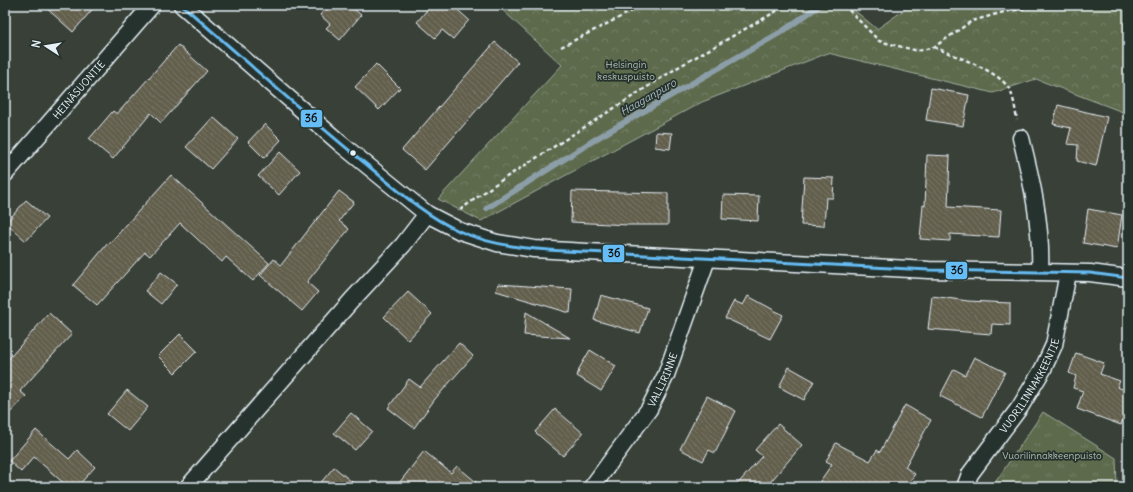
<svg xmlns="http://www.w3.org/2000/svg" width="1133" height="492" font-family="Delius,sans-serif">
<defs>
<pattern id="grass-tufts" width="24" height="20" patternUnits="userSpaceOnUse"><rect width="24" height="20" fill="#5d6a4c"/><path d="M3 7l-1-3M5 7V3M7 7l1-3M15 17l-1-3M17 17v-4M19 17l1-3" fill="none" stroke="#748067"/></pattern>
<pattern id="forest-crowns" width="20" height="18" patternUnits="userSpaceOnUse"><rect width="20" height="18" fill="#5d6a4c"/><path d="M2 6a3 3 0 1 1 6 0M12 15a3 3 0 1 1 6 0" fill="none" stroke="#748067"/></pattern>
<pattern id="building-back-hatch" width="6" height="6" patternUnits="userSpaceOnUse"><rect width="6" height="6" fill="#645e4d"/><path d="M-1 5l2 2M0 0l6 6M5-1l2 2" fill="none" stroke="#7a7667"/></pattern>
</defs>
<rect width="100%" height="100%" fill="#394037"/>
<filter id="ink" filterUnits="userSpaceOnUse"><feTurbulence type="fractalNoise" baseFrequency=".025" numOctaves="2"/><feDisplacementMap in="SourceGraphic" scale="8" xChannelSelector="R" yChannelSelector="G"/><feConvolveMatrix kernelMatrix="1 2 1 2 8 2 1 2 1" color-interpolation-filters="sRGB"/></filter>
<g filter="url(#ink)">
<path fill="url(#grass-tufts)" stroke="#a2aea2" d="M 1043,412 L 1116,458 L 1117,487 L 992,487 Z"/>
<path fill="url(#forest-crowns)" stroke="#a2aea2" d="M 497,5 L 848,5 L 877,29 L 911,5 L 1128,5 L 1128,114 L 1036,79 L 993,93 L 828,53 L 702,102 L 481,221 L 438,199 L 562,65 Z"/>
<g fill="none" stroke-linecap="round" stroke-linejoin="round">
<path stroke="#8c9ea8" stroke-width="6" d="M 487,208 L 599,137 L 783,31 L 820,5"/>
</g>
<path fill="url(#building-back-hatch)" stroke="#e8f1f8" d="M 43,5 L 96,5 L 73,32 Z
M 329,5 L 349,5 L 361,15 L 340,40 L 326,28 L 330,24 L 320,15 Z
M 431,5 L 452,5 L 469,20 L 453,39 L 442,30 L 435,38 L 417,22 Z
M 495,42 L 518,62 L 425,170 L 402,150 Z
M 178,45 L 207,71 L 161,123 L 151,113 L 113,159 L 89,139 L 113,111 L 117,114 Z
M 376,64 L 400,88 L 379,110 L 355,87 Z
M 931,88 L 969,95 L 963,126 L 926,120 Z
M 1058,105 L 1107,117 L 1096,166 L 1077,161 L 1078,145 L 1067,144 L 1071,128 L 1053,124 Z
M 213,117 L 238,139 L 211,169 L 186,147 Z
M 265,124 L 281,140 L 264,158 L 248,142 Z
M 656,132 L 672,133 L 670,149 L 655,147 Z
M 280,152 L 300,171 L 279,195 L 258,176 Z
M 927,155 L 950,156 L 948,207 L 1001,210 L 999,237 L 950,234 L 950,241 L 920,239 L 923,205 L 925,206 Z
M 171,175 L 269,263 L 253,281 L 226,257 L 222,262 L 180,223 L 150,256 L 145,252 L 97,305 L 73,285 L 108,243 L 109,244 Z
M 804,177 L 834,178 L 833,198 L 826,198 L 824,226 L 801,225 Z
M 339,191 L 354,202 L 339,221 L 349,229 L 307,282 L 318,292 L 302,311 L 260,275 L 274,259 L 281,265 Z
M 572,191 L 668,193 L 668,225 L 628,225 L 571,222 Z
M 723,195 L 759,196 L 758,221 L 722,219 Z
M 26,200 L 47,218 L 26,241 L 6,223 Z
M 1088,209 L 1122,215 L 1117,249 L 1083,243 Z
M 161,272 L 177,284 L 161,304 L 145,291 Z
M 498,284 L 572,289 L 570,313 L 496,291 Z
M 408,292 L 432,314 L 408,340 L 384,317 Z
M 601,295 L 648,308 L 640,333 L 594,320 Z
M 748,296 L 783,315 L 770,339 L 725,318 L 734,301 L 743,305 Z
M 932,296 L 968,301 L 1010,303 L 1010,325 L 992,324 L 991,334 L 928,329 Z
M 526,312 L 570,338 L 524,335 Z
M 49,313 L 72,334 L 20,391 L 26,396 L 5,418 L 5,363 Z
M 180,334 L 197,351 L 175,373 L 158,356 Z
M 459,343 L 473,356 L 435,399 L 414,428 L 388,408 L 409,379 L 420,387 Z
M 590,350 L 616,366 L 601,391 L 577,376 L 580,367 Z
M 1076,353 L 1104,363 L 1100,374 L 1120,381 L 1117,387 L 1128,391 L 1128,404 L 1121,425 L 1077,409 L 1083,391 L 1073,388 L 1076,376 L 1069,373 Z
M 974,357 L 1005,372 L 982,417 L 940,396 L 954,369 L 965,375 Z
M 789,367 L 814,381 L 804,400 L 779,387 Z
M 127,390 L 148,407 L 128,431 L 107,414 Z
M 707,396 L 736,411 L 715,453 L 709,450 L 703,461 L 680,449 Z
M 905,405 L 931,420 L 905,467 L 915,474 L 906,487 L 816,487 L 832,464 L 826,461 L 836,443 L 870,461 L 877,450 L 880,452 Z
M 555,409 L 583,433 L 563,456 L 535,432 Z
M 351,413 L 372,431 L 355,450 L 334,433 Z
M 778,424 L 802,445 L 766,487 L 735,487 L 762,456 L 755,450 Z
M 36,430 L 69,459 L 77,450 L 95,467 L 77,487 L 68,487 L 34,457 L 21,472 L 9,461 Z
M 424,451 L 451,473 L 457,466 L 482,487 L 396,487 Z
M 334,467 L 358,487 L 317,487 Z"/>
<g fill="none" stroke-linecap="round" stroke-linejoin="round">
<defs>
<g id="minor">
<path d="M 182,5 L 341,144 L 427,214 L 460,231 L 497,243 L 534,249 L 587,252 L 929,270 L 1090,273 L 1128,278"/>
<path d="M 1021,138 C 1032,181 1042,227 1040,271"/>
<path id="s1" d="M 5,174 L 152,5"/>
<path d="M 188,487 L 352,300 L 403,245 L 427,214"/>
<path id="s2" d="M 592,487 L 649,409 L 666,375 L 707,259"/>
<path id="s3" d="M 965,487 L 970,474 L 1020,407 L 1043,369 L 1054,345 L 1068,273"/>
</g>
</defs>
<use href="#minor" stroke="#e8f1f8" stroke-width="19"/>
<path stroke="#e8f1f8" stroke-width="2.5" stroke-dasharray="4 3" stroke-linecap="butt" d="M 844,5 L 879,41 L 918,51 L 934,47 L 972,21 L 1004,12 L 1043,5
M 561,47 L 644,5
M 934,47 C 954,56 995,69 1008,87 C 1014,96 1015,109 1017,120
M 460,210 L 494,185 L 680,66 L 775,12 L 783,5"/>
<use href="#minor" stroke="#26332d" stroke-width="16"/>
<defs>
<path id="bus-1" d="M 182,5 C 243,58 303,113 366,164 C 395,188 424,215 459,231 C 499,249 544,250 587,252 L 929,270 L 1090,273 L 1128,278"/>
</defs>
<use href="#bus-1" stroke="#26332d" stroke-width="6"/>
<use href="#bus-1" stroke="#66bcf4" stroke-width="3"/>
</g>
</g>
<circle fill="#e8f1f8" stroke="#26332d" stroke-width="1.5" cx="353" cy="153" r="3.5"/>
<g text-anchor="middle" stroke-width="3.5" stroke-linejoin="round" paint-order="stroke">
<g font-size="10" fill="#b0bbb3" stroke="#26332d">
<text x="626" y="68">Helsingin<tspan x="626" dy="12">keskuspuisto</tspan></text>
<text x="1052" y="459">Vuorilinnakkeenpuisto</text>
</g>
<g font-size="10" fill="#e8f1f8" stroke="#26332d">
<text dy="4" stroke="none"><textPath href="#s1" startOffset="112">HEINÄSUONTIE</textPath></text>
<text dy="4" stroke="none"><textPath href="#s2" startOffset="129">VALLIRINNE</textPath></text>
<text dy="4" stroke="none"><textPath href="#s3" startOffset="121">VUORILINNAKKEENTIE</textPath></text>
</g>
<g font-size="11" font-style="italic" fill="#abbac3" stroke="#26332d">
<text transform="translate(648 97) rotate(-30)" y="4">Haaganpuro</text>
</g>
</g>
<g stroke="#26332d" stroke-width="1.5">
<rect x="300" y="109" width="23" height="19" rx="4" fill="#66bcf4"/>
<rect x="602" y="244" width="23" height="19" rx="4" fill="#66bcf4"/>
<rect x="945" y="261" width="23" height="19" rx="4" fill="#66bcf4"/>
</g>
<g font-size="11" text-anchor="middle" font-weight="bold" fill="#111">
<text x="311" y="122">36</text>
<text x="614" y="257">36</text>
<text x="957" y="274">36</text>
</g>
<rect width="1133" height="492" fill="none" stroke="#26332d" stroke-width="20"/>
<rect x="10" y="10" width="1113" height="472" fill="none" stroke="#e8f1f8" stroke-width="1.5" filter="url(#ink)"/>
<g transform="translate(46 46) rotate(282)" stroke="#26332d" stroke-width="3" paint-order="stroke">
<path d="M0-3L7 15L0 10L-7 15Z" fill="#e8f1f8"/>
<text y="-6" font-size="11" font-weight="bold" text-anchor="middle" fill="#e8f1f8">N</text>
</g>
</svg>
